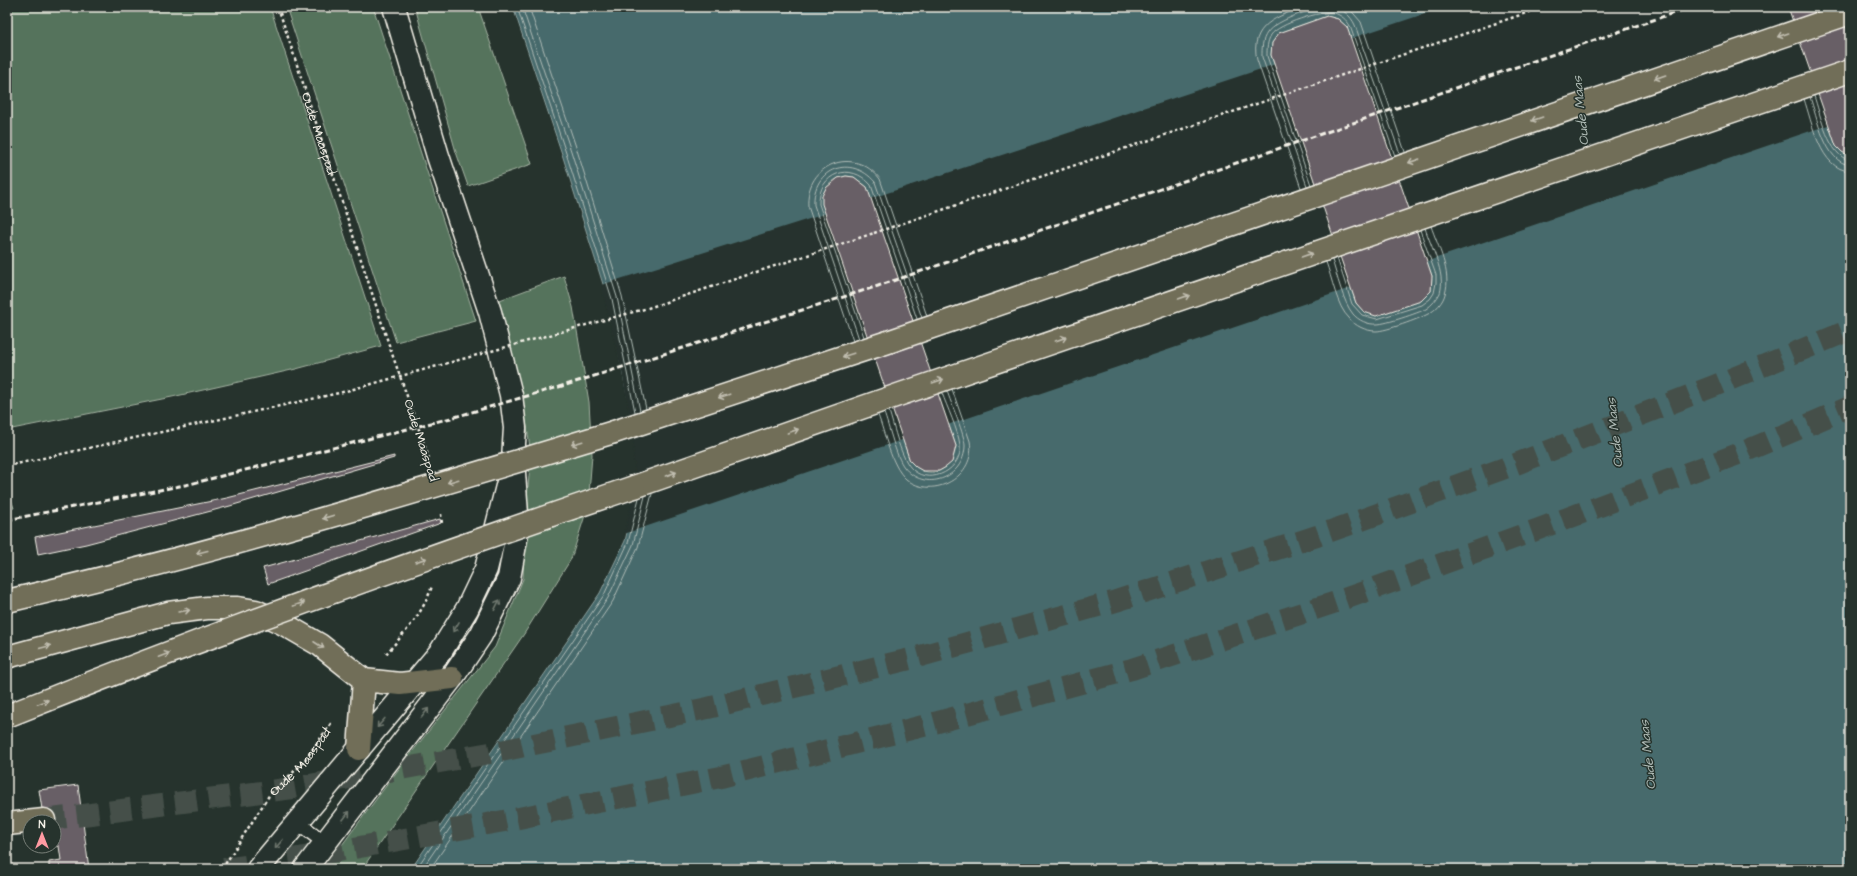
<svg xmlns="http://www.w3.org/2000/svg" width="1857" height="876" font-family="'Architects Daughter',sans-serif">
<rect width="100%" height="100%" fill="#26332d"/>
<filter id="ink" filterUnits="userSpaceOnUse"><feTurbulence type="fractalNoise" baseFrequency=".025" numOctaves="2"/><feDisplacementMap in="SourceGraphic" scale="8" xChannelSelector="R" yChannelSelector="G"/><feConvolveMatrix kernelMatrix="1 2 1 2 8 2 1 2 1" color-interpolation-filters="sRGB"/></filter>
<g filter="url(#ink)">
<path fill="#54735b" stroke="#a4b2a2" d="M 7,7 L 270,7 L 381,346 L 296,369 L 172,397 L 7,430 Z
M 286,7 L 373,7 L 476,321 L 396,342 Z
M 415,7 L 478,7 L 532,164 L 468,186 L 456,152 Z
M 564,276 L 573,307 L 589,402 L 592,455 L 588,506 L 571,559 L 524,634 L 362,869 L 324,869 L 401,766 L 495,647 L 523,579 L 525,519 L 531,454 L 526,421 L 502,338 L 489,304 Z
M 7,488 L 14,508 L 7,509 Z"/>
<path fill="#476a6c" stroke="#8ca09e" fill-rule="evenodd" d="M 513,7 L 1788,7 L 1836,146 L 1842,152 L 1850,156 L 1850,869 L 411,869 L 600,593 L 625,541 L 637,490 L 635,435 L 608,300 L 562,154 ZM 1327,16 L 1338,19 L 1347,27 L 1432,276 L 1431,291 L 1421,301 L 1376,316 L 1364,312 L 1356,303 L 1271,55 L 1272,43 L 1279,33 ZM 846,176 L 854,177 L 867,187 L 956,446 C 953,472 928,482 910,461 L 822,196 C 827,184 834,178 846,176 Z"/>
<path fill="#26332d" d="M 1445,7 L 1790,7 L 1831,124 L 1425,262 L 1349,39 Z
M 1276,64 L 1353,287 L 947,425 L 869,199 Z
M 828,213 L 905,439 L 624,534 L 635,490 L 633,435 L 622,372 L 601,285 Z"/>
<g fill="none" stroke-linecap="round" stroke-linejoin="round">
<path stroke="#afbbb6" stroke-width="1" d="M 517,7 L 566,153 L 612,299 L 635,412
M 522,7 L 571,151 L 617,297 L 640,411
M 529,7 L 577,150 L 622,296 L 646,409
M 1348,7 L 1361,22 L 1405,152
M 1814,96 C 1820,113 1829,158 1850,160
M 1810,97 C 1817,117 1825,163 1850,165
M 1804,99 C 1812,122 1820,170 1850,171
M 1311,185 L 1267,56 C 1267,49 1267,42 1271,35 C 1278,24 1322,10 1334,13 C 1341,15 1347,20 1350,26 L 1395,156
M 1307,186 L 1262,57 C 1262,48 1262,40 1267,33 C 1275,20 1319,5 1334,8 C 1343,9 1351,16 1355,25 L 1400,154
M 1301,188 L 1257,60 C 1249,25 1278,16 1304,7
M 1337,258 L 1352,304 L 1362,315 L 1377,319 L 1422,305 L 1430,299 L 1434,293 L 1436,283 L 1436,275 L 1420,230
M 1332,260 C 1337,275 1343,302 1353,314 C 1358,320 1368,325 1377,324 C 1386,324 1418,313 1426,309 C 1432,305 1437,299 1440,293 C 1446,273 1431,247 1425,228
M 1326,262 C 1332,278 1337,307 1349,318 C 1355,326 1366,331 1376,331 C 1386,331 1419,319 1428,314 C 1436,310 1443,302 1445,294 C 1452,272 1438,247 1431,226
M 864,337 L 819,204 C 818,173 851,161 871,185 L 917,319
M 859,339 L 814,205 C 812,168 851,154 875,182 L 922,318
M 853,341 L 808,206 C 805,164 854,145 880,179 L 927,316
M 889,411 C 894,426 901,460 913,470 C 931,486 963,469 960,445 C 958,430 947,407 942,393
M 884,413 C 889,426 896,457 904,467 C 924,493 964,479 965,446 C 965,436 951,403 947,391
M 878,415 C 885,433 891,466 906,479 C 933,501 977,476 970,441 L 952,389
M 416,869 L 604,595 L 628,543 L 639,498
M 422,869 L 608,598 L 633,545 L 645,496
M 430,869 L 613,601 L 638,547 L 652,494"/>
</g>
<path fill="#675f66" stroke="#f4f1e8" d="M 1788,7 L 1839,7 L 1850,39 L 1850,156 L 1842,152 L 1836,146 Z
M 1327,16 L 1338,19 L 1347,27 L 1432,276 L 1431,291 L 1421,301 L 1376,316 L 1364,312 L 1356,303 L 1271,55 L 1272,43 L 1279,33 Z
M 846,176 L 854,177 L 867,187 L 956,446 L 952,462 L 946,467 L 939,471 L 923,471 L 916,467 L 910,461 L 822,204 L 822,196 L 826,188 L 838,178 Z
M 394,456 L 394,458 L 230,506 L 86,544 L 38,554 L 35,537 L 227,498 Z
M 440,519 L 441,523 L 268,584 L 263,568 Z
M 78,785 L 89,869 L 49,869 L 49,862 L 61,860 L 59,846 L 47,848 L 47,846 L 54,846 L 54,822 L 44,822 L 39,790 Z"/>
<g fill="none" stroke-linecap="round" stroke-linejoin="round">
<path stroke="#455049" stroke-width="22" stroke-dasharray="22 11" stroke-linecap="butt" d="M 44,820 L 293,788 L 501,751 L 708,708 L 910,659 L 1116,601 L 1317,536 L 1516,464 L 1714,386 L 1850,330
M 224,869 L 299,858 L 509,820 L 721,777 L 927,725 L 1132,669 L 1336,602 L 1536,530 L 1741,453 L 1850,407"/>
<defs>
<path id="service" d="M 297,822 L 325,843"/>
<path id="minor" d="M 258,869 L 441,651 L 467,609 L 486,569 L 508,482
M 305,869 L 452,678 L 481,635 L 509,578 L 518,528 L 513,459 L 515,428 L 511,395 L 490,312 L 438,156 L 394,7"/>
<path id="motorway" d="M 614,432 L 885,343 L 1850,13
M 634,487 L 901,394 L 1850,71
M 7,657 L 168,613 L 207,608 L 238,608 L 256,611 L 282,623 L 320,645 L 364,680 L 400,684 L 452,678
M 359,749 L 364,680
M 7,824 L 44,820"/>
</defs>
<use href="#service" stroke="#f4f1e8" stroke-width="16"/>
<use href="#minor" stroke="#f4f1e8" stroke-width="25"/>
<use href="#motorway" stroke="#f4f1e8" stroke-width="25"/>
<g stroke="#f4f1e8" stroke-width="2.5" stroke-dasharray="3 3" stroke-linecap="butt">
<path id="s1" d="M 278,7 L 391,351 L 429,458"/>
<path d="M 874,233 L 1544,7"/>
<path d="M 441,514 L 442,524"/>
<path d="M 386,654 C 405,632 423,614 432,586"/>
<path id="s2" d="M 222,869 L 270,794 L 302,764 L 332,722"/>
</g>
<use href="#service" stroke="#26332d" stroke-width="13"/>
<use href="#minor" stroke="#26332d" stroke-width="22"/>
<use href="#motorway" stroke="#716e59" stroke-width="22"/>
<path stroke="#f4f1e8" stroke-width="3" stroke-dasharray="6 3" stroke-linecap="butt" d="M 7,520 L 190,484 L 451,418 L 569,384 L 878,286 L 1691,7"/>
<defs>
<path id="motorway-bridge" d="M 7,601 C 212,554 413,493 614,432
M 7,716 C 214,633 423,558 634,487"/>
</defs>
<use href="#motorway-bridge" stroke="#f4f1e8" stroke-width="25" stroke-linecap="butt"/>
<path stroke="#f4f1e8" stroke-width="2.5" stroke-dasharray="3 3" stroke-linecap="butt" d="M 7,466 L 339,393 L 648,308 L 874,233"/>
<use href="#motorway-bridge" stroke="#716e59" stroke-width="22"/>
</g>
<defs><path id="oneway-shaft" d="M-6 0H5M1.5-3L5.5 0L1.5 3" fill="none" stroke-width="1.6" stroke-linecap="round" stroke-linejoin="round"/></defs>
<g stroke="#c0bdaf">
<use href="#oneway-shaft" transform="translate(1783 35) rotate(161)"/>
<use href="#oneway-shaft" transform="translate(1660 77) rotate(161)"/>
<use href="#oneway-shaft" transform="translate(1537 119) rotate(161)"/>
<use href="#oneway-shaft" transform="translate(1414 161) rotate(161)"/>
<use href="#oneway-shaft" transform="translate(1307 255) rotate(-19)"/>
<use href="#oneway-shaft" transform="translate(1184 297) rotate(-19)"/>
<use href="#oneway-shaft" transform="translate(1061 339) rotate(-19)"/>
<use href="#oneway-shaft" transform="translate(848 355) rotate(162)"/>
<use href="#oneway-shaft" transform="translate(938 381) rotate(-19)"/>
<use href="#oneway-shaft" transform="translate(724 396) rotate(162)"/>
<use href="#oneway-shaft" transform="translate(793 431) rotate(-19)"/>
<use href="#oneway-shaft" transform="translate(577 443) rotate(163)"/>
<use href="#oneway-shaft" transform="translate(671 474) rotate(-19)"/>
<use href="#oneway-shaft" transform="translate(453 481) rotate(163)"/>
<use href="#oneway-shaft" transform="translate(328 517) rotate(164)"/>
<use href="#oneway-shaft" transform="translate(202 552) rotate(166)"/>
<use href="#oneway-shaft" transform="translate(421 560) rotate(-19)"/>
<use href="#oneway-shaft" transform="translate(299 604) rotate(-20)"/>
<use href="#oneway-shaft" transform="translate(184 611) rotate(-9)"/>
<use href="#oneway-shaft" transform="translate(319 645) rotate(33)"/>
<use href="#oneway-shaft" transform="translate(45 647) rotate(-15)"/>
<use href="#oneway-shaft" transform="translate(164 655) rotate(-21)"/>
<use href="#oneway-shaft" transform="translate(43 702) rotate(-22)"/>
</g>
<g stroke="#6e766e">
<use href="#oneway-shaft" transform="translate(497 605) rotate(-63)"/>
<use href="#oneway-shaft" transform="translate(456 627) rotate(121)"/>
<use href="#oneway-shaft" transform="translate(425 713) rotate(-53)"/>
<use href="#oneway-shaft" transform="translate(381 723) rotate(130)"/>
<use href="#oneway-shaft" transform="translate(346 816) rotate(-52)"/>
<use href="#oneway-shaft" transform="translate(279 844) rotate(130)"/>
</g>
</g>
<g text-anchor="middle" stroke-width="3" stroke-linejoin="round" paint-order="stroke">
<g font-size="13" fill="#f4f1e8" stroke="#26332d">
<text dy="5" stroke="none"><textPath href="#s1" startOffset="133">Oude Maaspad</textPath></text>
<text transform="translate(422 440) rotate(72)" y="5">Oude Maaspad</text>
<text dy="5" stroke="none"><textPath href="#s2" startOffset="133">Oude Maaspad</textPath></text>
</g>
<g font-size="14" font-style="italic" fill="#afbbb6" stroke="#26332d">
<text transform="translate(1580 111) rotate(-96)" y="5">Oude Maas</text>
<text transform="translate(1614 433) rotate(-96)" y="5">Oude Maas</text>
<text transform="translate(1647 755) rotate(-96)" y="5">Oude Maas</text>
</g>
</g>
<rect width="1857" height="876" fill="none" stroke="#26332d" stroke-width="24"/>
<rect x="12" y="12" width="1833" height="852" fill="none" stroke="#f4f1e8" stroke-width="1.5" filter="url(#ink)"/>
<g transform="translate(42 834)"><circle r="19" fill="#26332d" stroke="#787f78"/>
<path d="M0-3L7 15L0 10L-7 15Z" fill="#ff9aa2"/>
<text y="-6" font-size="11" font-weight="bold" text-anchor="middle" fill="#f4f1e8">N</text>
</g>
</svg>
